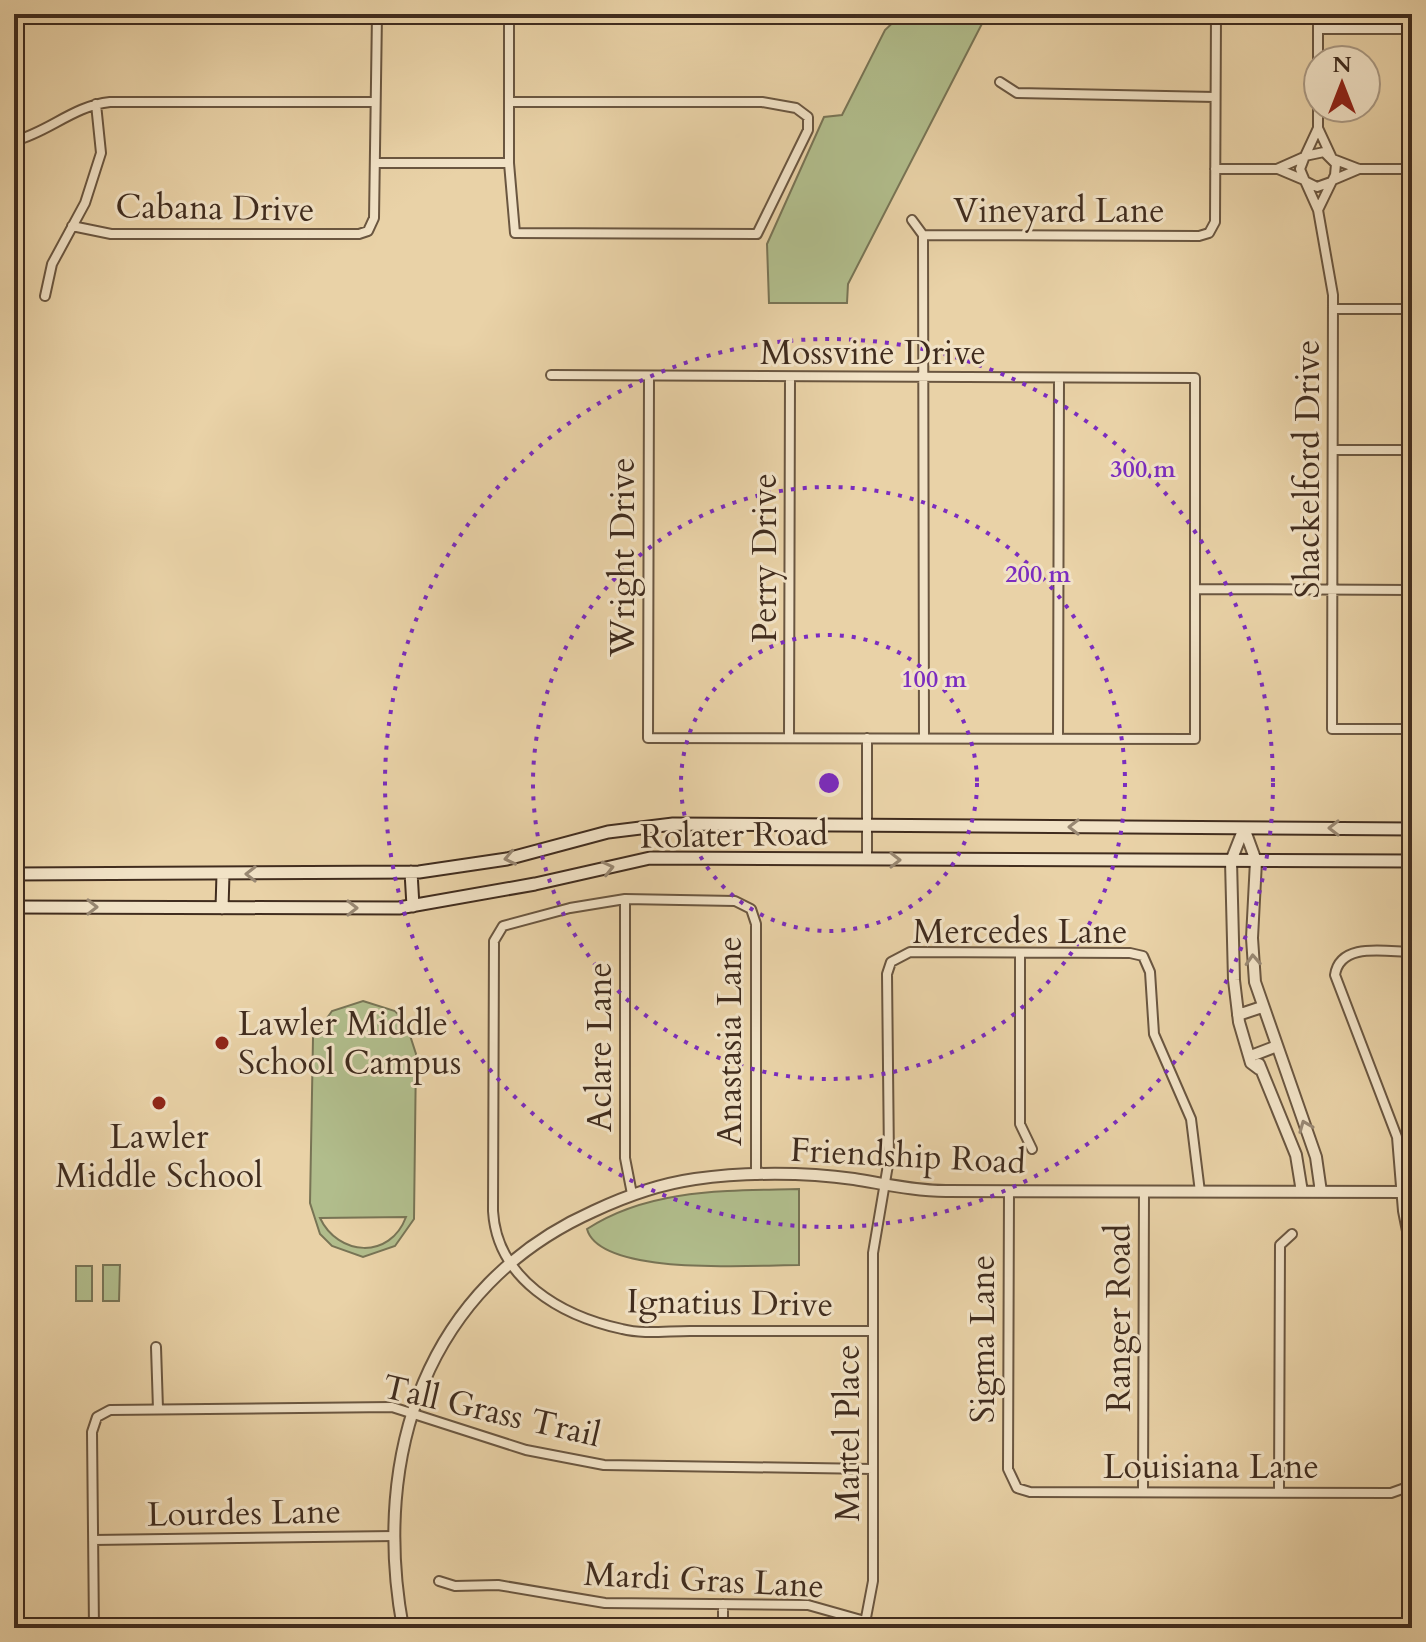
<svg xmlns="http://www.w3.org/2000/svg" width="1426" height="1642" font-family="Cardo,serif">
<rect width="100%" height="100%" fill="#e9d2a7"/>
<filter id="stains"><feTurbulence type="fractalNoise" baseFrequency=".0025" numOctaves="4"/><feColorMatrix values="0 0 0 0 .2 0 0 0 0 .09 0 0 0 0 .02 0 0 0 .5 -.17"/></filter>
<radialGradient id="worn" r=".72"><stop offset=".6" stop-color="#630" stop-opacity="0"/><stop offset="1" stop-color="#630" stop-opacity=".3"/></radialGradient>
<path fill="#b1bd8c" stroke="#787455" stroke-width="2" fill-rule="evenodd" d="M 902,14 L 987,14 L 848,284 L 847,303 L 769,303 L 767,244 L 824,117 L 842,115 L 885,30 Z
M 363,1001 L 395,1011 L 406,1023 L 416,1054 L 414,1219 L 395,1246 L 363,1257 L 332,1246 L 320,1234 L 310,1203 L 313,1038 L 332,1011 ZM 406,1217 C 390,1260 338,1256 320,1218 Z
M 799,1189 L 799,1265 C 757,1265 600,1277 587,1229 C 650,1188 727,1191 799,1189 Z
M 103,1265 L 120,1265 L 119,1301 L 103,1301 Z
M 76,1266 L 92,1266 L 92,1301 L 76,1301 Z"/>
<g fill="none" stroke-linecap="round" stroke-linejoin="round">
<defs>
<path id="minor" d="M 1318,29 L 1412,29
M 1318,60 L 1318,14
M 1000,82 L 1017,93 L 1215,97
M 509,102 L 762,102 L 796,108 L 808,117 L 808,130 L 757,234 L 515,233 L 509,163 L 509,14
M 1318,108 L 1318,128 L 1331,156
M 14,141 C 49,132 73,106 110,102 L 375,102
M 1305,156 L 1318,128
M 1333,159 L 1359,169 L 1412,169
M 375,163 L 509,163
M 1215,169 L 1277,169 L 1304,157
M 1278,169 L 1304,180
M 1333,180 L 1359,169
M 1305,181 L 1318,210 L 1333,295 L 1332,729 L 1412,729
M 1318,210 L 1335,175 L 1336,164 L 1324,152 L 1305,156 L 1300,169 L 1305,181 L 1317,187 L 1331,182
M 912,220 L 923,235
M 72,226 L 111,234 L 359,234 L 368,231 L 374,218 L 377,14
M 923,235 L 1199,236 L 1209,233 L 1215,222 L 1216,14
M 923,235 L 924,738
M 45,296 L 52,264 L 85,203 L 101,153 L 96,104
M 1333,309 L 1412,309
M 551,375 L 1195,378 L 1195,739 L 648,738 L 649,377
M 1333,450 L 1412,450
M 1195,589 L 1412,590
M 789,738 L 790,377
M 867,738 L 867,859
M 1058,738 L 1059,378
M 625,899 L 625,1158 L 632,1194
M 1412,952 C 1387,952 1340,941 1335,975 L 1397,1137 L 1403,1211 L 1412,1256
M 1020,954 L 1020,1124 L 1032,1149
M 756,1175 L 756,924 L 751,909 L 735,901 L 625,899 L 570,908 L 503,926 L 494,941 L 493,1211 C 497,1279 561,1316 622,1329 C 645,1335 672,1330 696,1331 C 755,1331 814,1331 873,1331
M 1009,1191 L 1008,1469 L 1017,1488 L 1030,1492 L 1391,1493 L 1405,1488 L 1412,1479
M 156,1347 L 158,1409
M 1143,1492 L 1144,1191
M 1279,1492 L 1280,1245 L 1292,1234
M 93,1540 L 395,1536
M 439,1581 L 455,1586 L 498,1585 L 605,1603 L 808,1605 L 886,1627 L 1109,1628
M 865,1623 L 873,1581 L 873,1253 L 889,1159 L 887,974 L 891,962 L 910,952 L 1130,953 L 1143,956 L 1150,972 L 1154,1034 L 1191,1119 L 1200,1192
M 94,1628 L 92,1432 L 97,1417 L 110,1410 L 392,1407 L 526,1450 L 604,1465 L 873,1469
M 723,1628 L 723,1604"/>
<path id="tertiary" d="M 1244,828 L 1256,861 L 1252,938 L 1255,982 L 1316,1157 L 1321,1192
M 1244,828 L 1231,861 L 1234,980 L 1239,1022 L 1251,1063 L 1259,1069
M 1238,1015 L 1262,1007
M 1251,1056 L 1277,1046
M 1259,1064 L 1296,1155 L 1302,1192
M 403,1628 C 371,1455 426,1286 594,1211 C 626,1196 660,1184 695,1179 C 746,1172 804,1172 854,1179 C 885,1184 915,1191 946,1191 C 1102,1192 1257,1192 1412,1192"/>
<path id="secondary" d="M 411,872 L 413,906
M 14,874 L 419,872 L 507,859 L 608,832 L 673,824 L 1412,829
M 14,907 L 399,908 L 535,884 L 650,858 L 1412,861
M 222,908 L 223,874"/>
</defs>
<use href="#minor" stroke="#6a5640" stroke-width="12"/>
<use href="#tertiary" stroke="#6a5640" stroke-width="14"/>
<use href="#secondary" stroke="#402c1e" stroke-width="15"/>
<use href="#minor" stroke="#f1e2c6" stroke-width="8"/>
<use href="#tertiary" stroke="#f1e2c6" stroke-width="10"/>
<use href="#secondary" stroke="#f1e2c6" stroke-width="11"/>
</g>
<defs><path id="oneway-chevron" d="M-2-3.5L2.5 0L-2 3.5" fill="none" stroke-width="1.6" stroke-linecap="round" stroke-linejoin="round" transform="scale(2)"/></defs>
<g stroke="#988772">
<use href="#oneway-chevron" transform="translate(1074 827) rotate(-180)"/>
<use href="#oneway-chevron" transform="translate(1334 828) rotate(-180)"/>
<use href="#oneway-chevron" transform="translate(510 858) rotate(168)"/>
<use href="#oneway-chevron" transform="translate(895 860)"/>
<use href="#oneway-chevron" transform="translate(608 868) rotate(-13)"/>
<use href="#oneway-chevron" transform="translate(251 874) rotate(180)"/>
<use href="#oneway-chevron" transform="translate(92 907)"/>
<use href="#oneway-chevron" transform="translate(352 908)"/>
<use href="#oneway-chevron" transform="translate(1253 960) rotate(-93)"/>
<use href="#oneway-chevron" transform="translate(1305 1126) rotate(-112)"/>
</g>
<g fill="none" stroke="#7b2cbf" stroke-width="4" stroke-dasharray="4 8">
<circle cx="829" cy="783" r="148"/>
<circle cx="829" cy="783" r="296"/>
<circle cx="829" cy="783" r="444"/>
</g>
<g fill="#8f2418" stroke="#f1e2c6" stroke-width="3">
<circle cx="222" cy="1043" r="8"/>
<circle cx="159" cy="1103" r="8"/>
</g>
<g text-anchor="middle" stroke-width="6" stroke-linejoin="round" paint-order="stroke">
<g font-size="34" fill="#402c1e" stroke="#f1e2c6">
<text transform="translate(215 207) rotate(1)" y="12">Cabana Drive</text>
<text x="1059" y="222">Vineyard Lane</text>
<text x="873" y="364">Mossvine Drive</text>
<text transform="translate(1307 469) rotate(-90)" y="12">Shackelford Drive</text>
<text transform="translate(622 557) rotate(-90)" y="12">Wright Drive</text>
<text transform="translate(764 558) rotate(-90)" y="12">Perry Drive</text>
<text transform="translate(734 834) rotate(-1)" y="12">Rolater Road</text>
<text x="1020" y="943">Mercedes Lane</text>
<text transform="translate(729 1041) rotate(-90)" y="12">Anastasia Lane</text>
<text transform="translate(599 1047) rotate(-90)" y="12">Aclare Lane</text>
<text transform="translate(908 1155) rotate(3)" y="12">Friendship Road</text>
<text transform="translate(730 1302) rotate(1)" y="12">Ignatius Drive</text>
<text transform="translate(1118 1318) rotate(-90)" y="12">Ranger Road</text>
<text transform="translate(982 1339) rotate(-90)" y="12">Sigma Lane</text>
<text transform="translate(492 1410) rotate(13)" y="12">Tall Grass Trail</text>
<text transform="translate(847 1433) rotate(-90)" y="12">Martel Place</text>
<text x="1211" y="1478">Louisiana Lane</text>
<text transform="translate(244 1512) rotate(-1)" y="12">Lourdes Lane</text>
<text transform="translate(704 1579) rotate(3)" y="12">Mardi Gras Lane</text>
</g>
<g font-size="34" fill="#402c1e" stroke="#f1e2c6" text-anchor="start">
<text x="238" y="1035">Lawler Middle<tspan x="238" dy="39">School Campus</tspan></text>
<text x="159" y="1148" text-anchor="middle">Lawler<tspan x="159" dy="39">Middle School</tspan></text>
</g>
</g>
<circle cx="829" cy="783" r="12" fill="#7b2cbf" stroke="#f1e2c6" stroke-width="4"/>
<g font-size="24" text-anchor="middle" font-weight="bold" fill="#7b2cbf" stroke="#f1e2c6" stroke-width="6" stroke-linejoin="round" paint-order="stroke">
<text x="1143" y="477">300 m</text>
<text x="1038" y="582">200 m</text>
<text x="934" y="687">100 m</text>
</g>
<rect width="1426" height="1642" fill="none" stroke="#e9d2a7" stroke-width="48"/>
<rect x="16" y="16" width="1394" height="1610" fill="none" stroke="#402c1e" stroke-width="4"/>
<rect x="24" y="24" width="1378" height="1594" fill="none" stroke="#402c1e" stroke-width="2"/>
<g transform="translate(1342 84)"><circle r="38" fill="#f1e2c6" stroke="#aa9983" stroke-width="2"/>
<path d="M0-6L14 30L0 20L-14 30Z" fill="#8f2418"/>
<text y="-12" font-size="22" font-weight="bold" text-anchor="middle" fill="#402c1e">N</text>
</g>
<rect width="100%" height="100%" filter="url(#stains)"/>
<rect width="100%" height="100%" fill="url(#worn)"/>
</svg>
